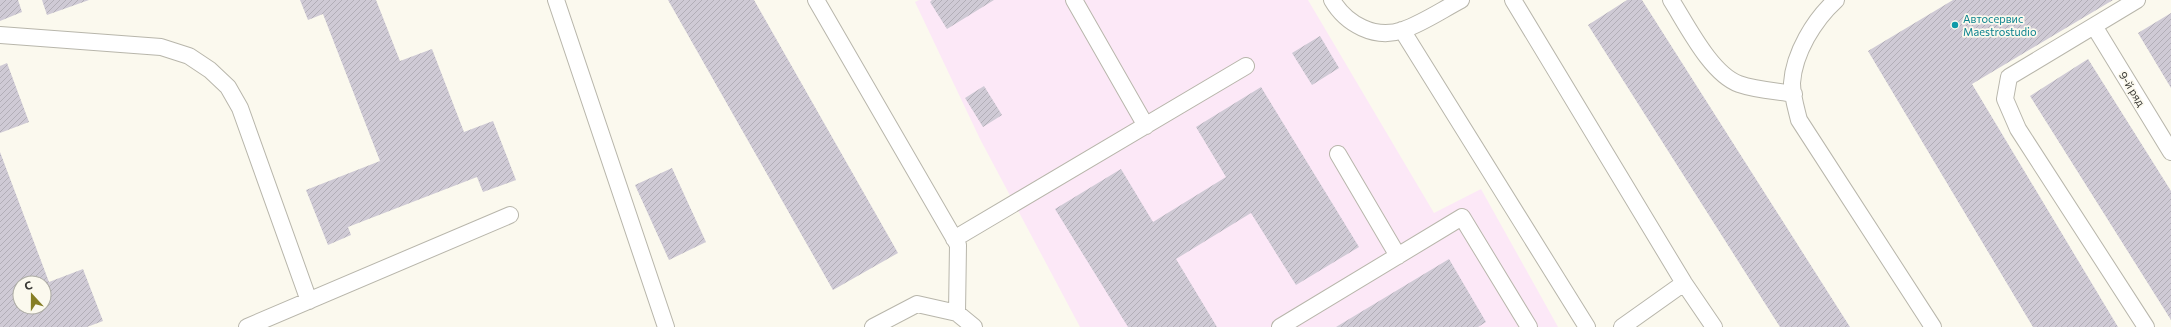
<svg xmlns="http://www.w3.org/2000/svg" width="2171" height="327" font-family="Commissioner,sans-serif">
<defs>
<pattern id="building-hatch" width="6" height="6" patternUnits="userSpaceOnUse"><rect width="6" height="6" fill="#cfcad5"/><path d="M-1 1l2-2M0 6l6-6M5 7l2-2" fill="none" stroke="#b2aeb7"/></pattern>
</defs>
<rect width="100%" height="100%" fill="#fbf9ee"/>
<path fill="#fce8f7" d="M 919,0 L 1308,0 L 1434,213 L 1481,189 L 1558,327 L 1080,327 L 980,139 L 915,2 Z"/>
<path fill="url(#building-hatch)" fill-rule="evenodd" d="M 0,0 L 18,0 L 22,12 L 0,21 Z
M 42,0 L 89,0 L 47,15 Z
M 300,0 L 376,0 L 400,61 L 432,49 L 464,132 L 493,121 L 516,180 L 483,192 L 477,177 L 348,227 L 351,235 L 328,245 L 306,190 L 380,161 L 323,14 L 308,20 Z
M 668,0 L 754,0 L 898,253 L 833,290 Z
M 932,0 L 994,0 L 947,29 L 930,2 Z
M 1627,0 L 1642,0 L 1850,327 L 1780,327 L 1588,25 Z
M 1953,0 L 2113,0 L 1972,84 L 2118,327 L 2033,327 L 1868,51 Z
M 2171,13 L 2171,88 L 2138,33 Z
M 1320,36 L 1339,68 L 1312,85 L 1292,53 Z
M 2088,59 L 2171,191 L 2171,320 L 2030,96 Z
M 7,63 L 29,122 L 0,133 L 0,66 Z
M 984,86 L 1002,115 L 983,127 L 965,98 Z
M 1261,87 L 1359,247 L 1296,285 L 1251,213 L 1176,259 L 1217,327 L 1128,327 L 1055,209 L 1121,169 L 1153,222 L 1226,177 L 1196,127 Z
M 0,152 L 49,282 L 83,269 L 103,321 L 87,327 L 0,327 ZM 20,283 L 44,283 L 44,307 L 20,307 Z
M 672,168 L 706,242 L 669,260 L 635,185 Z
M 1449,259 L 1486,322 L 1478,327 L 1336,327 Z"/>
<g fill="none" stroke-linecap="round" stroke-linejoin="round">
<defs>
<path id="service" d="M 556,0 L 666,327
M 816,0 L 958,245 L 957,313
M 1074,0 L 1146,126
M 1332,0 C 1346,24 1375,40 1403,30 C 1423,23 1442,10 1461,0
M 1513,0 L 1684,283 L 1714,327
M 1671,0 C 1687,25 1711,74 1739,84 C 1756,90 1776,91 1794,94
M 1836,0 C 1814,20 1794,53 1792,83 C 1792,95 1796,108 1799,120 L 1933,327
M 2137,0 L 2009,77 L 2005,99 L 2018,129 L 2146,327
M 2094,26 L 2171,152
M 1402,30 L 1587,327
M 0,35 L 161,47 L 189,56 L 210,70 L 228,87 L 240,108 L 309,301
M 1338,154 L 1398,256
M 954,239 L 1246,66
M 247,327 L 510,215
M 873,327 L 917,304 L 957,313 L 974,327
M 1280,327 L 1462,217 L 1529,327
M 1622,327 L 1684,283"/>
</defs>
<use href="#service" stroke="#b8b6ab" stroke-width="18"/>
<use href="#service" stroke="#fff" stroke-width="16"/>
</g>
<circle fill="#0f9aa8" stroke="#fbf9ee" stroke-width="1.5" cx="1955" cy="25" r="4"/>
<g text-anchor="middle" stroke-width="3.5" stroke-linejoin="round" paint-order="stroke">
<g font-size="11" fill="#0d838f" stroke="#fbf9ee" text-anchor="start">
<text x="1963" y="23">Автосервис<tspan x="1963" dy="13">Maestrostudio</tspan></text>
</g>
<g font-size="11" fill="#393834" stroke="#fbf9ee">
<text transform="translate(2132 89) rotate(58)" y="4">9-й ряд</text>
</g>
</g>
<g transform="translate(32 295) rotate(339)"><circle r="19" fill="#fbf9ee" stroke="#adaca4"/>
<path d="M0-3L7 15L0 10L-7 15Z" fill="#867e24"/>
<text y="-6" font-size="11" font-weight="bold" text-anchor="middle" fill="#393834">С</text>
</g>
</svg>
